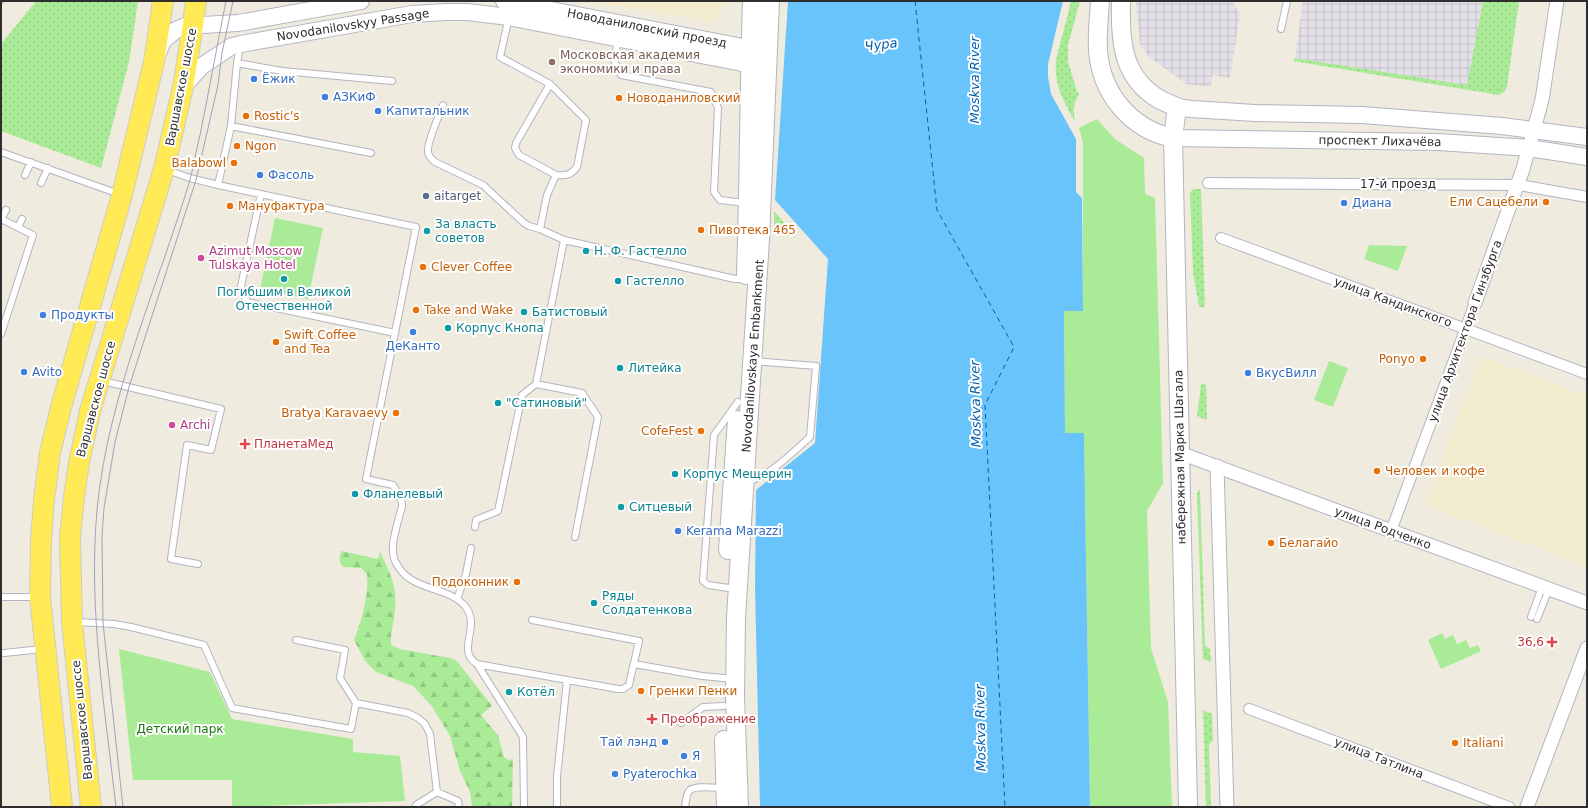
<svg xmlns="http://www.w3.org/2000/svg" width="1588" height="808" font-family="'DejaVu Sans',sans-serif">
<defs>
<pattern id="industrial-grid" width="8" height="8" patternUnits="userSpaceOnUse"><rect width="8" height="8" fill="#e3e0e8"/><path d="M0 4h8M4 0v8" fill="none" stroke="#c3c0c7"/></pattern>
<pattern id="grass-dots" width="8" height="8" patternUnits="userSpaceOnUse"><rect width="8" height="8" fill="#aaeb97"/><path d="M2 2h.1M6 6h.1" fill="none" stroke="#93ca82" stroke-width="1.8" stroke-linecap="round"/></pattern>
<pattern id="forest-firs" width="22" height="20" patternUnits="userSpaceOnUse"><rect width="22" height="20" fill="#aaeb97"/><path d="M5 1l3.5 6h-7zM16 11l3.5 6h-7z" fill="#93ca82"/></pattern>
</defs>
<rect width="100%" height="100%" fill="#f0ebdf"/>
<path fill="url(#industrial-grid)" d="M 1136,1 L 1232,1 L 1240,15 L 1230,78 L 1212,75 L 1211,87 L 1186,84 L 1149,57 L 1140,44 Z
M 1303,1 L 1483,1 L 1467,85 L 1295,58 Z"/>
<path fill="#f3ebce" d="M 586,1 L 727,1 L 720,15 L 711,22 Z
M 1481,356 L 1587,396 L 1586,566 L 1425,505 Z"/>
<path fill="url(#grass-dots)" d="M 36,1 L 138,1 L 129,62 L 101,168 L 1,131 L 1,44 Z
M 1071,1 L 1080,1 L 1068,45 L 1068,62 L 1077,91 L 1079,94 C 1073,104 1073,111 1075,122 C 1063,100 1054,86 1056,60 Z
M 1483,1 L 1519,1 L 1507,87 L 1504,92 L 1499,95 L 1293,61 L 1295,58 L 1467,85 Z
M 1193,189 L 1201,189 L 1205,307 L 1199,307 L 1193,272 L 1190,193 Z
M 774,211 L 793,233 L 791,236 L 774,234 Z
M 1206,383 L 1207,420 L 1197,416 L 1201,385 Z
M 1200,489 L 1205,646 L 1210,649 L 1211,662 L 1203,659 L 1197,493 Z
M 1203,710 L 1212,714 L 1213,740 L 1209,745 L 1211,807 L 1206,807 Z"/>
<path fill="url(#forest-firs)" d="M 341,551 L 378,559 L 380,552 C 390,573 398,587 395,611 C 394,623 390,633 391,645 L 400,649 L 450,658 L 457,661 L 492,706 L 481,715 L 496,733 L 498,735 L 504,757 L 508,760 L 513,759 L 512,807 L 472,807 L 470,792 L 460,771 L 450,736 L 431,705 L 413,686 L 376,672 L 365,661 L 354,640 C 362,620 369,595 367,574 L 361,568 L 343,567 C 338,562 340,557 341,551 Z"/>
<path fill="#aaeb97" d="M 1097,119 L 1115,139 L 1144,158 L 1145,194 L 1155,198 L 1163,483 L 1147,511 L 1149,583 L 1151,648 L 1168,702 L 1172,807 L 1090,807 L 1084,433 L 1065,433 L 1064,311 L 1083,311 L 1083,143 L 1079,128 Z
M 275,218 L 323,228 L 308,299 L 260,289 Z
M 1369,245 L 1407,246 L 1398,271 L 1364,259 Z
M 1329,361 L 1348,368 L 1333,407 L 1314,400 Z
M 1442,633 L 1445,639 L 1453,635 L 1457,644 L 1466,640 L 1470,648 L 1478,645 L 1481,651 L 1441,669 L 1428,640 Z
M 119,649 L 210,672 L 232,719 L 353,739 L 353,752 L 400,756 L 405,801 L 232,807 L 232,780 L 133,780 Z"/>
<path fill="#69c4fb" d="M 788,1 L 1063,1 L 1048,64 L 1048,77 L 1051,94 L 1076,139 L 1076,192 L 1082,198 L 1083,311 L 1064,311 L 1065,433 L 1084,433 L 1090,807 L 760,807 L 755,586 L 756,490 L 815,443 L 828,259 L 775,200 Z"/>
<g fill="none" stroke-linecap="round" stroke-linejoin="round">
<path stroke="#005faf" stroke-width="1" stroke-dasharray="5 4" stroke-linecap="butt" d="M 915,1 L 937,210 L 1014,347 L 985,405 L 1005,807"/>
<defs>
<path id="service" d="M 509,17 L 500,57 L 550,84 L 586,120 L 577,167 C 571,175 566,176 556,175 L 547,195 L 540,229
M 1281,29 L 1287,1
M 618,40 L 614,60 L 621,75 L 711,92 L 718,108 L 714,192 L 720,200 L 745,203
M 237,63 L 282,71 L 392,81
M 550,84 L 516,143 L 515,148 L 519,155 L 556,175
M 443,105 C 439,116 427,142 428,151 C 428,156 431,159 435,162 L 483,185 L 524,223 L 529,226 L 540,229 L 564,240 L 735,279 L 745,279
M 231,126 L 371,153
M 1,152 L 119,194
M 167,170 L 190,178 L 218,185 L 416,227 L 366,479 L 393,485 C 396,490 402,498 402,504 C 403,506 401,510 400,513 C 397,527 389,547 395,561 C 410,593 445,584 465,606 C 482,627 455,650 477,664 L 618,689 L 623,689 L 629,685 L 639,641 L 532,620
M 25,175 L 31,162
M 41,183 L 48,168
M 218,185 L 231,126 L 237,63 L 240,45
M 261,194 L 241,286 L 247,302 L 395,333
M 1,219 L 33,235 L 1,334
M 1,219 L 6,210
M 18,227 L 22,219
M 103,381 L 221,409 L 211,450 L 187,445 L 171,559 L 198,564
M 536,384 L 582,393 L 598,417 L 575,537
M 747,481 C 766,480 795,450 810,437 L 816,366 L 753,361
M 475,527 L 476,520 L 498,511 L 522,395 L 536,384 L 564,240
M 736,589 L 708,585 L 703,581 L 714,435 L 738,402
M 1,597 L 37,597
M 457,599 L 466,574 L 471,548
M 1531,617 L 1542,587
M 1537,619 L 1549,589
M 76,622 L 114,624 L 131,627 L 204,645 L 232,708 L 351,729 L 356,703 L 340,678 L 345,650 L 296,640
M 4,653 L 42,649
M 477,664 L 523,737 L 524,807
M 634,664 L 702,676 L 734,679
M 356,703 L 408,713 L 418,718 L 425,724 L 430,734 L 437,792 L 416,805 L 416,807
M 681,723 L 703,707 L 724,706
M 437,792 L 458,801 L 459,807
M 557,807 L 557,777 L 567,680
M 685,807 C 686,802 686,795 689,791 C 694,785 716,788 724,788"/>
<path id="pedestrian" d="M 1208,183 L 1519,185 L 1587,197
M 1221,238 L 1587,374
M 1391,531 L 1475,303
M 1249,709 L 1509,807"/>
<path id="minor" d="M 1475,303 L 1523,169 L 1542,100 L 1557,1
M 1180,453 L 1587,603
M 1217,466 L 1227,807
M 1527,807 L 1587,648"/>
<path id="tertiary" d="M 504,1 L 763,51
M 157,55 L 163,41 L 176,30 L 185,26 L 238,23 L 361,1
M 183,87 L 202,66 L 232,46 L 241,44 L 412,14 L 446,12 L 467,12 L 509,17 L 762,67
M 1177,107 L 1191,109 L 1255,113 L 1362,115 L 1502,126 L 1587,137
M 1173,138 L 1438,142 L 1529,148 L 1587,157"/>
<path id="secondary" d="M 1100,1 C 1099,17 1097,34 1098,50 C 1101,93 1130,129 1173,138
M 1121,1 C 1120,37 1121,73 1154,96 C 1161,101 1169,104 1177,107 L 1173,138 L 1188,807
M 746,275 C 749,184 749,92 752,1
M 728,550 L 737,420
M 724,740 L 726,807
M 739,807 L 735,696 L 736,617 L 760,239 L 770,1"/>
<path id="primary" d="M 62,807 L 40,597 L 41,541 L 44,500 L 50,453 L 61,407 L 122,195 L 154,62 L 163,1
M 91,807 L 72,622 L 70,537 L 74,497 L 79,463 L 90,411 L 164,169 L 183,87 L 193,25 L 196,1"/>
</defs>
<use href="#service" stroke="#b3b4c2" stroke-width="8"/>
<use href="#pedestrian" stroke="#b3b4c2" stroke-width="12"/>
<use href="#minor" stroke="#b3b4c2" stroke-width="15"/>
<use href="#tertiary" stroke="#b3b4c2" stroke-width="18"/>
<use href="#secondary" stroke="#b3b4c2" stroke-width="20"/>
<use href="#primary" stroke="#cdcdcd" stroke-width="22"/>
<use href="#service" stroke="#fff" stroke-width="6"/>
<use href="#pedestrian" stroke="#fff" stroke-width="10"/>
<use href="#minor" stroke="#fff" stroke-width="13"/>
<use href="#tertiary" stroke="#fff" stroke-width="16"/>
<use href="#secondary" stroke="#fff" stroke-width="18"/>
<use href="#primary" stroke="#ffea55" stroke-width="20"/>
<path stroke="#a1a2ba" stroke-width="1" d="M 116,807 C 105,709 88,609 97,510 C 108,395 157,289 190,180 C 194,165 196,150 200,135 C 209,91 217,46 226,1
M 123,807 L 103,623 L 102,536 L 104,508 L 115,442 L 129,387 L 196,180 L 218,85 L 222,53 L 233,1"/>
<path stroke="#a1a2ba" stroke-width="3" d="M 1,3 L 3,1"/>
</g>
<circle fill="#8d6e63" stroke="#fff" stroke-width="1.5" cx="552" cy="62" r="4"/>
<g fill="#3f7fe0" stroke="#fff" stroke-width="1.5">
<circle cx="254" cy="79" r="4"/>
<circle cx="325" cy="97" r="4"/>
<circle cx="378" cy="111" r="4"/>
<circle cx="260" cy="175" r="4"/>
<circle cx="1344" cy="203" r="4"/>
<circle cx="43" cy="315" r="4"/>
<circle cx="413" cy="332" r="4"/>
<circle cx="24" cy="372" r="4"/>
<circle cx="1248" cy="373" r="4"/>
<circle cx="678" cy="531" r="4"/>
<circle cx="665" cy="742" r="4"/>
<circle cx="684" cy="756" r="4"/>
<circle cx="615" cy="774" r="4"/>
</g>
<g fill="#e8710a" stroke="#fff" stroke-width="1.5">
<circle cx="619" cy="98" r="4"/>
<circle cx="246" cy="116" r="4"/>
<circle cx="237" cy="146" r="4"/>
<circle cx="234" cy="163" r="4"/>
<circle cx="1546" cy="202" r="4"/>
<circle cx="230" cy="206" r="4"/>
<circle cx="701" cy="230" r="4"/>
<circle cx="423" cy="267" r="4"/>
<circle cx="416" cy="310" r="4"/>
<circle cx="276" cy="342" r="4"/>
<circle cx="1423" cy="359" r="4"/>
<circle cx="396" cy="413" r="4"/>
<circle cx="701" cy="431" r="4"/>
<circle cx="1377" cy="471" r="4"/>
<circle cx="1271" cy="543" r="4"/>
<circle cx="517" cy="582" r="4"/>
<circle cx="641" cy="691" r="4"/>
<circle cx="1455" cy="743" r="4"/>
</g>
<circle fill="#5c6f8a" stroke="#fff" stroke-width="1.5" cx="426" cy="196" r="4"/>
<g fill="#0f9aa8" stroke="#fff" stroke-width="1.5">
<circle cx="427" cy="231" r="4"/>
<circle cx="586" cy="251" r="4"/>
<circle cx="284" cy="279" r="4"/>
<circle cx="618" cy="281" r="4"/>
<circle cx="524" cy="312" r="4"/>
<circle cx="448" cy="328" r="4"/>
<circle cx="620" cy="368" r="4"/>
<circle cx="498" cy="403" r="4"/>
<circle cx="675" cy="474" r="4"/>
<circle cx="355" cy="494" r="4"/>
<circle cx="621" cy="507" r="4"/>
<circle cx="594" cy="603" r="4"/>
<circle cx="509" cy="692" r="4"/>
</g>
<g fill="#d1479c" stroke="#fff" stroke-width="1.5">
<circle cx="201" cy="258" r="4"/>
<circle cx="172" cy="425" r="4"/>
</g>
<g fill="#e0444e" stroke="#fff" stroke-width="1.5">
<path d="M243 438h4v4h4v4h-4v4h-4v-4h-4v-4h4z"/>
<path d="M1550 636h4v4h4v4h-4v4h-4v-4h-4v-4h4z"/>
<path d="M650 713h4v4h4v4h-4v4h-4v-4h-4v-4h4z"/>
</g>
<g text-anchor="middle" stroke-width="4" stroke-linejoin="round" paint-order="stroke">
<g font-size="12" fill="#2e2e2e" stroke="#fff">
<text transform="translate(353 25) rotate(-9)" y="4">Novodanilovskyy Passage</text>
<text transform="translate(647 28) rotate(11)" y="4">Новоданиловский проезд</text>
<text transform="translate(181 87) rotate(-79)" y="4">Варшавское шоссе</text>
<text transform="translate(1380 141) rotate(1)" y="4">проспект Лихачёва</text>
<text x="1398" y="188">17-й проезд</text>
<text transform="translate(1393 302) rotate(20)" y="4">улица Кандинского</text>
<text transform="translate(1465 331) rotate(-70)" y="4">улица Архитектора Гинзбурга</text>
<text transform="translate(753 356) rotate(-86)" y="4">Novodanilovskaya Embankment</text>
<text transform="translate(96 399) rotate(-75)" y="4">Варшавское шоссе</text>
<text transform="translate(1180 457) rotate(-91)" y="4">набережная Марка Шагала</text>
<text transform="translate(1383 528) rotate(20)" y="4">улица Родченко</text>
<text transform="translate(82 720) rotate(-96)" y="4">Варшавское шоссе</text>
<text transform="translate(1379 758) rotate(21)" y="4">улица Татлина</text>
</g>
<g font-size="12" fill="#785e54" stroke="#fff" text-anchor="start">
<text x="560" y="59">Московская академия<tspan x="560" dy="14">экономики и права</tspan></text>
</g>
<g font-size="12" fill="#366cbe" stroke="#fff" text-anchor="start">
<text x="262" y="83">Ёжик</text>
<text x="333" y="101">АЗКиФ</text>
<text x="386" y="115">Капитальник</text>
<text x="268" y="179">Фасоль</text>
<text x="1352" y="207">Диана</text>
<text x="51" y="319">Продукты</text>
<text x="413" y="350" text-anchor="middle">ДеКанто</text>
<text x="32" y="376">Avito</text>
<text x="1256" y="377">ВкусВилл</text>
<text x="686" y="535">Kerama Marazzi</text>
<text x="657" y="746" text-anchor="end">Тай лэнд</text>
<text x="692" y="760">Я</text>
<text x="623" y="778">Pyaterochka</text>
</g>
<g font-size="12" fill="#c56008" stroke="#fff" text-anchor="start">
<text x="627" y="102">Новоданиловский</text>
<text x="254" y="120">Rostic's</text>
<text x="245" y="150">Ngon</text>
<text x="226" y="167" text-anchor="end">Balabowl</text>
<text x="1538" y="206" text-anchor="end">Ели Сацебели</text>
<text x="238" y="210">Мануфактура</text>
<text x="709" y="234">Пивотека 465</text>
<text x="431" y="271">Clever Coffee</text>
<text x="424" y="314">Take and Wake</text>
<text x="284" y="339">Swift Coffee<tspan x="284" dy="14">and Tea</tspan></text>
<text x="1415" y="363" text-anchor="end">Ponyo</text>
<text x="388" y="417" text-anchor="end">Bratya Karavaevy</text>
<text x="693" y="435" text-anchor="end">CofeFest</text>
<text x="1385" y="475">Человек и кофе</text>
<text x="1279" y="547">Белагайо</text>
<text x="509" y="586" text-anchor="end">Подоконник</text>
<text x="649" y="695">Гренки Пенки</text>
<text x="1463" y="747">Italiani</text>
</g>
<g font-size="12" fill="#4e5e75" stroke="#fff" text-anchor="start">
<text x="434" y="200">aitarget</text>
</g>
<g font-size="12" fill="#0d838f" stroke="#fff" text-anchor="start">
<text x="435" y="228">За власть<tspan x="435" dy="14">советов</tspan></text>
<text x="594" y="255">Н. Ф. Гастелло</text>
<text x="626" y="285">Гастелло</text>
<text x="284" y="296" text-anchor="middle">Погибшим в Великой<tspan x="284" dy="14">Отечественной</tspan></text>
<text x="532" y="316">Батистовый</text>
<text x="456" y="332">Корпус Кнопа</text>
<text x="628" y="372">Литейка</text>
<text x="506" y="407">"Сатиновый"</text>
<text x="683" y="478">Корпус Мещерин</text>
<text x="363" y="498">Фланелевый</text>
<text x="629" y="511">Ситцевый</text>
<text x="602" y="600">Ряды<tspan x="602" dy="14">Солдатенкова</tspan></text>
<text x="517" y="696">Котёл</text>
</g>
<g font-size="12" fill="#b23c85" stroke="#fff" text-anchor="start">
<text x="209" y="255">Azimut Moscow<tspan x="209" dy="14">Tulskaya Hotel</tspan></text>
<text x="180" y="429">Archi</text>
</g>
<g font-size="12" fill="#be3a42" stroke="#fff" text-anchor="start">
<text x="254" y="448">ПланетаМед</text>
<text x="1544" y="646" text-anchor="end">36,6</text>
<text x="661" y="723">Преображение</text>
</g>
<g font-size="12" fill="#1d7513" stroke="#fff">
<text x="180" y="733">Детский парк</text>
</g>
<g font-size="13" font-style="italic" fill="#005faf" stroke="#fff">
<text transform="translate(881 44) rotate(-7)" y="5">Чура</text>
<text transform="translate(974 80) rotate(-90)" y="5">Moskva River</text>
<text transform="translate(975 404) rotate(-91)" y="5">Moskva River</text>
<text transform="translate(980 728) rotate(-91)" y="5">Moskva River</text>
</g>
</g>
<rect width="1588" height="808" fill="none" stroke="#2e2e2e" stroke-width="4"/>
</svg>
